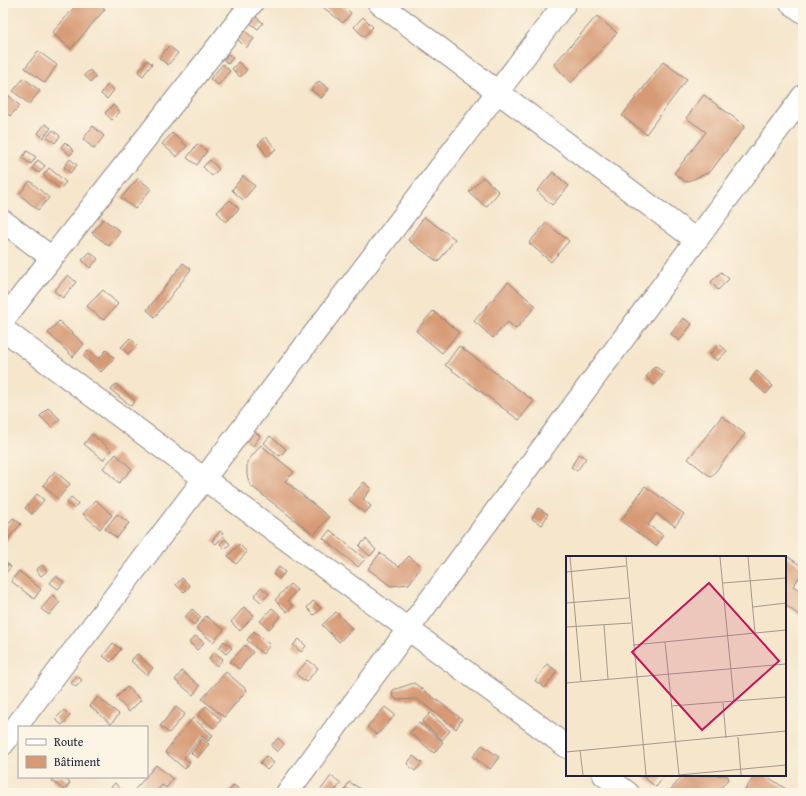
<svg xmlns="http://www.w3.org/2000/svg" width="806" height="796" font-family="'Gentium Book Plus',serif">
<rect width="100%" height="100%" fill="#fcf5e5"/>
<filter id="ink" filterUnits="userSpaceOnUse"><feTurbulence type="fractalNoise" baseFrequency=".025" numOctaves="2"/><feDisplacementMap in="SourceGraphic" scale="8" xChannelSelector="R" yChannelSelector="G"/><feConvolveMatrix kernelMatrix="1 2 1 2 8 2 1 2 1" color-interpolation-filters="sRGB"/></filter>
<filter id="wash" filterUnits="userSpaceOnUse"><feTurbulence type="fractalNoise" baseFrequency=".012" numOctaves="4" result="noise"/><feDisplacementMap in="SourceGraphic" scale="16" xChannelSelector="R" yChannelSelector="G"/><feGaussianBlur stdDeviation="0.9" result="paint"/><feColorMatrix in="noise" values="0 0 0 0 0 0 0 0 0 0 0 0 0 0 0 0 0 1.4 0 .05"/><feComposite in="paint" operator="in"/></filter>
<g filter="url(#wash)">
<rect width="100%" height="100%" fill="#f5e6cc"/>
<g id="blocks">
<path fill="#d79a75" d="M 78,3 L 99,3 L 105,9 L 71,49 L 52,33 Z
M 318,3 L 338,3 L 351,13 L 343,23 Z
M 255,16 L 263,23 L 258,29 L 250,23 Z
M 597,16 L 617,33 L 571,83 L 554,64 Z
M 363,17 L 373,27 L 364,37 L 354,27 Z
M 245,31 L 254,39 L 246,48 L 237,39 Z
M 169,46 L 178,53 L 168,65 L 159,58 Z
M 38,51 L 57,65 L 45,83 L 25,68 Z
M 228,54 L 233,58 L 228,64 L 224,60 Z
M 147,60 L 152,64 L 143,76 L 138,72 Z
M 238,62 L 247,70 L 240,77 L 232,69 Z
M 663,62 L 687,79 L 646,134 L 622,116 Z
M 223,64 L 230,71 L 218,85 L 210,79 Z
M 90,70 L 96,77 L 91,82 L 84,75 Z
M 24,78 L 40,91 L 29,104 L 13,91 Z
M 319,81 L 329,89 L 321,98 L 311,90 Z
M 107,85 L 114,90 L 107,99 L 101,94 Z
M 7,94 L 20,106 L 10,116 L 3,109 L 3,99 Z
M 704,95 L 745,126 L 710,172 L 686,182 L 674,173 L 706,132 L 686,118 Z
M 113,105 L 120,112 L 112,120 L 105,113 Z
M 45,124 L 51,128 L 43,138 L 38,133 Z
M 93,126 L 104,136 L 94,149 L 83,139 Z
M 53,130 L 60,136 L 55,143 L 47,137 Z
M 172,133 L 187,146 L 177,157 L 162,144 Z
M 266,137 L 276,149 L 267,156 L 258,144 Z
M 65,142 L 74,151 L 70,155 L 61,147 Z
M 197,144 L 207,151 L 197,165 L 187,158 Z
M 27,151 L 36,157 L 31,164 L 22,158 Z
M 70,159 L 77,165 L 70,173 L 64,167 Z
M 38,160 L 45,166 L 39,173 L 32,168 Z
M 210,160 L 219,169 L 212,176 L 203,167 Z
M 49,168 L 66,182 L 60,189 L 43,175 Z
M 553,172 L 569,186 L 552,205 L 537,191 Z
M 243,176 L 255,186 L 243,200 L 232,190 Z
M 483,177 L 499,192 L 486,207 L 469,192 Z
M 138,178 L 151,189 L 135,209 L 121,198 Z
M 30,181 L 49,198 L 38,210 L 19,194 Z
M 230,200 L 239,209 L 226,222 L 217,212 Z
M 424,217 L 455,239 L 438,262 L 408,240 Z
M 103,219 L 120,231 L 109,246 L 92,233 Z
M 546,223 L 569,241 L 551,262 L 529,243 Z
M 90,252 L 98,259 L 90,268 L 82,260 Z
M 183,263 L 191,269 L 155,317 L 147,310 Z
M 721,272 L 729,279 L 718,290 L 711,282 Z
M 68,275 L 76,282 L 63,298 L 54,291 Z
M 508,282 L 536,306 L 516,329 L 508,322 L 493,338 L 474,321 Z
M 103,290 L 118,304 L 103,320 L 87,306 Z
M 433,311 L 459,332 L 442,353 L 416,331 Z
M 683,318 L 692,324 L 679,341 L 671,334 Z
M 59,321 L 84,344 L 73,357 L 48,333 Z
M 130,338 L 137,345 L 128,354 L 121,347 Z
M 719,344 L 727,351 L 717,361 L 710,354 Z
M 459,346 L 534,401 L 519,420 L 445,365 Z
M 89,350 L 99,359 L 106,350 L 114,358 L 101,372 L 83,356 Z
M 655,366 L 664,373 L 655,385 L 646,377 Z
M 757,371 L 773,386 L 766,394 L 750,380 Z
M 116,384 L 135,401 L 131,406 L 111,390 Z
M 48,408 L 60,419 L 51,427 L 40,416 Z
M 722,416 L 745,434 L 711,477 L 688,459 Z
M 251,429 L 260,436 L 253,446 L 243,438 Z
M 92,434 L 111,450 L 103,460 L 84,444 Z
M 270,436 L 286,449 L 280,456 L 264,443 Z
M 261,445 L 294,472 L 285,481 L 329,517 L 314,535 L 250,485 L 247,475 L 247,462 Z
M 116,454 L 132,469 L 119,483 L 103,468 Z
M 579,454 L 586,458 L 577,471 L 571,467 Z
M 55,471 L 70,484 L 58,499 L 43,485 Z
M 364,482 L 371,489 L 363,499 L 371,506 L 365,513 L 349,500 Z
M 645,486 L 684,514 L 675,526 L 656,513 L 648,525 L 663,535 L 656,546 L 621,521 Z
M 37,494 L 44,500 L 32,514 L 25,508 Z
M 71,497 L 78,503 L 74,509 L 67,503 Z
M 96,500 L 112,515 L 100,529 L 83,514 Z
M 538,508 L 548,514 L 542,525 L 532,519 Z
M 117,514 L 129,523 L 117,538 L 105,529 Z
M 13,518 L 21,524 L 3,545 L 3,530 Z
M 330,530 L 365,559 L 358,567 L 323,538 Z
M 220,531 L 224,535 L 216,544 L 212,541 Z
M 225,539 L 230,544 L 225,549 L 220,544 Z
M 366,539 L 376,550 L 370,556 L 359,546 Z
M 239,544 L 247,552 L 236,564 L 228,556 Z
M 380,553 L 399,567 L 409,556 L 421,567 L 409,584 L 391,586 L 368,569 Z
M 788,557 L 803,567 L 803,572 L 793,586 L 803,592 L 803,618 L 785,605 L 785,562 Z
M 3,560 L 11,567 L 3,576 Z
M 42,565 L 47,571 L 41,576 L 36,570 Z
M 279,567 L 285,572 L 279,579 L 273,574 Z
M 19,571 L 41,589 L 34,599 L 11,581 Z
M 56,576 L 64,582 L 58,589 L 50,583 Z
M 182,578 L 190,586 L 184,592 L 176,585 Z
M 290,584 L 297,590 L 288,601 L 293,606 L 287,612 L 275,600 Z
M 261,587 L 269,594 L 261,602 L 254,596 Z
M 53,595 L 60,602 L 49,615 L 41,609 Z
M 313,601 L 321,608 L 314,615 L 307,608 Z
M 244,607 L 254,615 L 240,631 L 231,622 Z
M 272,608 L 281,616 L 269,629 L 260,621 Z
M 192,609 L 201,617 L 194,625 L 185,617 Z
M 336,612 L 352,629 L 339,642 L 322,625 Z
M 206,616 L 224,630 L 213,642 L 196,628 Z
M 254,631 L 270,645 L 263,654 L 247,640 Z
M 196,636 L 204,643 L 197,650 L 189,642 Z
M 299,639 L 306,646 L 301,652 L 293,645 Z
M 224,641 L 232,648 L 226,654 L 219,648 Z
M 113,643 L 121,649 L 111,662 L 103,656 Z
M 245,645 L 253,652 L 239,669 L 230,662 Z
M 214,652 L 223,659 L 217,666 L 209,659 Z
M 137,654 L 153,668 L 147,675 L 131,661 Z
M 308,660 L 318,668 L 306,682 L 296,674 Z
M 547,664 L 557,671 L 545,688 L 535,681 Z
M 182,671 L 200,686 L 193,695 L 175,680 Z
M 226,672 L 247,690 L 224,717 L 202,699 Z
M 77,676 L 82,680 L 76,687 L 71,683 Z
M 414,683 L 462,719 L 456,729 L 417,699 L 397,700 L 392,695 L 393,690 Z
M 127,687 L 141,700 L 129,712 L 116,698 Z
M 98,697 L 119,714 L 111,724 L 90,706 Z
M 206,706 L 221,720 L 214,728 L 198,715 Z
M 176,707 L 185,714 L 169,733 L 160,726 Z
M 385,707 L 395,715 L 377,735 L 367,727 Z
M 64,710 L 70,716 L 62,725 L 55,719 Z
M 430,713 L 450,731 L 442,740 L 422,722 Z
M 193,718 L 213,735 L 208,741 L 202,736 L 184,758 L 190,762 L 185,769 L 165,752 Z
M 419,723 L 443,742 L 434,753 L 410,733 Z
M 278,738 L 284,744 L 277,752 L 271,746 Z
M 202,739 L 209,744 L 197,758 L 191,753 Z
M 482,745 L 499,757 L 490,769 L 473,757 Z
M 266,756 L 274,763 L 267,770 L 260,763 Z
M 413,756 L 422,763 L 415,771 L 407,764 Z
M 156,765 L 173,779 L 166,788 L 162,785 L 155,793 L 132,793 Z
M 641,775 L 665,775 L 656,787 Z
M 683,775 L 726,775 L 729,778 L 717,793 L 669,792 Z
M 755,775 L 765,775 L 792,793 L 743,793 Z
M 331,776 L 341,783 L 333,793 L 320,793 L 319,792 Z
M 55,777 L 63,777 L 70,783 L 64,790 L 52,781 Z
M 349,782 L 368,793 L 343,793 Z
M 115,783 L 122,791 L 120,793 L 106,793 Z
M 234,785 L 241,791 L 239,793 L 227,793 Z"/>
</g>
</g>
<g filter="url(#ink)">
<use href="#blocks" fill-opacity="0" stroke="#8c8484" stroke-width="1"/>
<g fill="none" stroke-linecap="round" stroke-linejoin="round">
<defs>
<path id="street" d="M 379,3 L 696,240
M 791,3 L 803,12
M 3,221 L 52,258
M 3,320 L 252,3
M 3,329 C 190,470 380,607 567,747
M 3,744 L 565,3
M 604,775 L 628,793
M 287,793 L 803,96"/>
</defs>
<use href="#street" stroke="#8c8484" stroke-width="24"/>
<use href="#street" stroke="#fff" stroke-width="22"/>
</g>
</g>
<g transform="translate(566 556)">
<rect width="220" height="220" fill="#f5e6cc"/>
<path fill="none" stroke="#a19892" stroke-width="1" d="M 4,1 L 15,125M 60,1 L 80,219M 154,1 L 168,146M 182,1 L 189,77M 0,16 L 60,10M 157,27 L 220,22M 0,47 L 63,42M 187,51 L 220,47M 38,69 L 42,123M 0,71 L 65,67M 99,86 L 113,219M 67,89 L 220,74M 0,127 L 220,108M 157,147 L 160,182M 105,150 L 220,141M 172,181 L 175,219M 14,194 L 17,219M 0,196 L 220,175M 113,219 L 220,209"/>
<path fill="#c2185b" fill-opacity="0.15" stroke="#c2185b" stroke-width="2" d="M 143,27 L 213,105 L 136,174 L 66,96 Z"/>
<rect width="220" height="220" fill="none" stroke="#22223b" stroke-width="2"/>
</g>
<rect width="806" height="796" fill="none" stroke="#fcf5e5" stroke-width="16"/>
<rect x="18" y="726" width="130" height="52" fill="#fcf5e5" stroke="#a5a1a1"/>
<rect x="26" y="739" width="20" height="6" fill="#ffffff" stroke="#a5a1a1"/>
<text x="54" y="746" font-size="12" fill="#22223b">Route</text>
<rect x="26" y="756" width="20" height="12" fill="#d79a75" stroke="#a5a1a1"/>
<text x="54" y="766" font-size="12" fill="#22223b">Bâtiment</text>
</svg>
